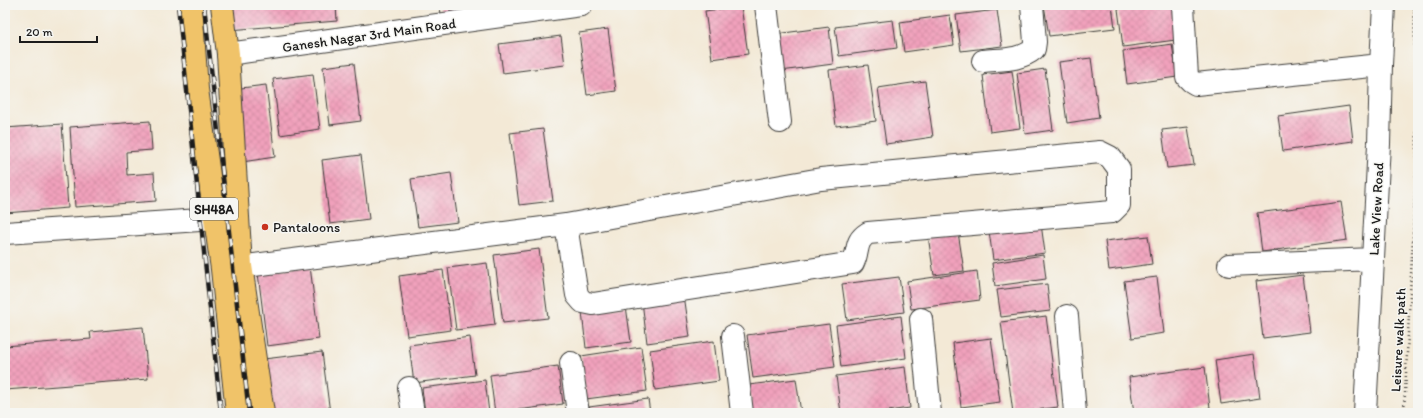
<svg xmlns="http://www.w3.org/2000/svg" width="1423" height="418" font-family="Itim,sans-serif">
<defs>
<pattern id="building-cross-hatch" width="8" height="8" patternUnits="userSpaceOnUse"><rect width="8" height="8" fill="#f1a1bc"/><path d="M0 0l8 8M0 8l8-8" fill="none" stroke="#ce8aa1"/></pattern>
</defs>
<rect width="100%" height="100%" fill="#f6f6f2"/>
<filter id="ink" filterUnits="userSpaceOnUse"><feTurbulence type="fractalNoise" baseFrequency=".025" numOctaves="2"/><feDisplacementMap in="SourceGraphic" scale="8" xChannelSelector="R" yChannelSelector="G"/><feConvolveMatrix kernelMatrix="1 2 1 2 8 2 1 2 1" color-interpolation-filters="sRGB"/></filter>
<filter id="wash" filterUnits="userSpaceOnUse"><feTurbulence type="fractalNoise" baseFrequency=".012" numOctaves="4" result="noise"/><feDisplacementMap in="SourceGraphic" scale="16" xChannelSelector="R" yChannelSelector="G"/><feGaussianBlur stdDeviation="0.9" result="paint"/><feColorMatrix in="noise" values="0 0 0 0 0 0 0 0 0 0 0 0 0 0 0 0 0 1.4 0 .05"/><feComposite in="paint" operator="in"/></filter>
<g filter="url(#wash)">
<rect width="100%" height="100%" fill="#f3e9d6"/>
<g id="blocks">
<path fill="url(#building-cross-hatch)" d="M 228,5 L 336,5 L 337,21 L 230,30 Z
M 440,5 L 484,5 L 485,13 L 441,16 Z
M 1044,5 L 1112,5 L 1115,28 L 1049,36 Z
M 1145,5 L 1178,5 L 1183,39 L 1123,47 L 1118,9 Z
M 741,6 L 748,54 L 712,59 L 705,11 Z
M 997,10 L 1002,46 L 961,51 L 956,15 Z
M 950,15 L 954,45 L 904,52 L 900,22 Z
M 893,20 L 897,48 L 839,56 L 835,27 Z
M 829,27 L 833,64 L 781,71 L 776,34 Z
M 608,29 L 616,91 L 587,95 L 579,33 Z
M 561,36 L 565,65 L 503,73 L 499,44 Z
M 1172,44 L 1177,77 L 1127,84 L 1123,51 Z
M 1091,58 L 1099,118 L 1067,123 L 1059,62 Z
M 354,63 L 361,121 L 330,125 L 323,67 Z
M 868,65 L 876,121 L 836,126 L 829,70 Z
M 1045,69 L 1053,130 L 1025,134 L 1017,73 Z
M 1012,71 L 1020,128 L 990,132 L 983,75 Z
M 313,74 L 320,129 L 280,135 L 273,79 Z
M 925,81 L 933,137 L 886,144 L 878,88 Z
M 266,85 L 275,157 L 242,162 L 233,89 Z
M 1349,106 L 1353,141 L 1283,151 L 1278,116 Z
M 150,121 L 152,150 L 126,152 L 127,175 L 154,173 L 156,201 L 75,207 L 70,127 Z
M 62,124 L 68,208 L 5,213 L 5,128 Z
M 1188,127 L 1194,165 L 1167,168 L 1162,130 Z
M 543,129 L 553,201 L 519,205 L 510,133 Z
M 361,155 L 369,219 L 330,224 L 322,160 Z
M 451,173 L 458,222 L 418,227 L 411,179 Z
M 1341,202 L 1347,240 L 1262,252 L 1257,213 Z
M 1041,224 L 1045,253 L 993,260 L 989,231 Z
M 958,232 L 964,271 L 934,275 L 928,236 Z
M 1148,236 L 1152,264 L 1109,270 L 1105,241 Z
M 539,249 L 548,318 L 503,323 L 494,255 Z
M 1043,255 L 1046,279 L 995,286 L 992,263 Z
M 487,263 L 495,325 L 456,330 L 448,268 Z
M 310,266 L 319,339 L 267,346 L 258,273 Z
M 443,270 L 451,330 L 407,336 L 399,276 Z
M 977,271 L 980,300 L 911,309 L 907,281 Z
M 1303,275 L 1310,332 L 1263,338 L 1256,281 Z
M 899,277 L 904,312 L 847,320 L 842,284 Z
M 1157,277 L 1164,333 L 1132,338 L 1124,281 Z
M 1047,284 L 1050,311 L 1001,317 L 997,290 Z
M 684,295 L 690,337 L 647,343 L 642,301 Z
M 626,306 L 631,342 L 586,348 L 582,312 Z
M 901,316 L 906,358 L 841,367 L 836,325 Z
M 1046,316 L 1058,407 L 1013,413 L 1001,322 Z
M 829,324 L 835,367 L 753,378 L 747,335 Z
M 143,327 L 148,379 L 5,390 L 5,346 L 91,339 L 90,332 Z
M 470,337 L 475,375 L 414,383 L 409,345 Z
M 991,338 L 1000,402 L 961,407 L 953,343 Z
M 714,341 L 719,381 L 655,390 L 650,350 Z
M 641,347 L 647,391 L 586,399 L 581,356 Z
M 322,352 L 330,413 L 272,413 L 264,359 Z
M 1254,354 L 1260,398 L 1221,404 L 1215,360 Z
M 558,366 L 563,404 L 495,413 L 490,375 Z
M 905,367 L 910,408 L 873,413 L 841,413 L 836,376 Z
M 1205,367 L 1210,408 L 1172,413 L 1134,413 L 1129,377 Z
M 796,379 L 801,413 L 752,413 L 749,385 Z
M 485,380 L 489,413 L 425,413 L 422,388 Z
M 648,399 L 650,413 L 589,413 L 589,407 Z"/>
</g>
</g>
<g filter="url(#ink)">
<use href="#blocks" fill-opacity="0" stroke="#3c3b38" stroke-width="1"/>
<g fill="none" stroke-linecap="round" stroke-linejoin="round">
<defs>
<path id="street" d="M 766,5 L 780,122
M 1183,5 L 1187,77 L 1191,81 L 1196,84 L 1381,65
M 228,54 L 581,5
M 983,61 C 1000,59 1020,61 1034,49 L 1035,42 L 1032,5
M 5,233 L 215,219
M 1229,265 L 1373,259
M 223,269 L 566,225 L 577,295 L 583,302 L 593,304 L 853,263 C 860,249 854,242 868,233 L 1112,212 L 1119,205 L 1119,169 L 1110,157 L 1100,152 L 821,179 L 566,225
M 1067,316 L 1075,413
M 921,319 L 930,413
M 733,336 L 742,413
M 571,363 L 578,413
M 409,388 L 413,413
M 1365,413 L 1379,144 L 1381,65 L 1384,5"/>
<path id="primary" d="M 191,5 L 197,89 L 222,269 L 237,413
M 222,5 L 228,54 L 241,266 L 263,413"/>
</defs>
<use href="#street" stroke="#3c3b38" stroke-width="24"/>
<use href="#primary" stroke="#3c3b38" stroke-width="24"/>
<path stroke="#3c3b38" stroke-width="2.5" stroke-dasharray="1 3" stroke-linecap="butt" d="M 1404,413 L 1417,156 L 1414,5"/>
<use href="#street" stroke="#fff" stroke-width="22"/>
<use href="#primary" stroke="#f0c369" stroke-width="22"/>
<defs>
<path id="rail" d="M 178,5 L 221,413
M 204,5 L 249,413"/>
</defs>
<use href="#rail" stroke="#1c1c1c" stroke-width="4.5"/>
<use href="#rail" stroke="#f6f6f2" stroke-width="3" stroke-dasharray="9" stroke-linecap="butt"/>
</g>
</g>
<circle fill="#c8321e" stroke="#f6f6f2" stroke-width="1.5" cx="265" cy="227" r="4"/>
<g text-anchor="middle" stroke-width="3" stroke-linejoin="round" paint-order="stroke">
<rect fill="#f6f6f2" stroke="#5d5d5c" stroke-width="1" x="190" y="198" width="48" height="22" rx="3"/>
<g font-size="13" font-weight="bold" fill="#1c1c1c">
<text x="214" y="214">SH48A</text>
</g>
<g font-size="14" fill="#1c1c1c" stroke="#f6f6f2">
<text transform="translate(369 35) rotate(-8)" y="5">Ganesh Nagar 3rd Main Road</text>
<text transform="translate(1376 209) rotate(-87)" y="5">Lake View Road</text>
<text transform="translate(1398 340) rotate(-87)" y="5">Leisure walk path</text>
</g>
<g font-size="14" fill="#1c1c1c" stroke="#f6f6f2" text-anchor="start">
<text x="273" y="232">Pantaloons</text>
</g>
</g>
<rect width="1423" height="418" fill="none" stroke="#f6f6f2" stroke-width="20"/>
<path d="M20 36v6h77v-6" fill="none" stroke="#1c1c1c" stroke-width="2"/>
<text x="26" y="36" font-size="12" fill="#1c1c1c" stroke="#f6f6f2" stroke-width="3" paint-order="stroke">20 m</text>
</svg>
